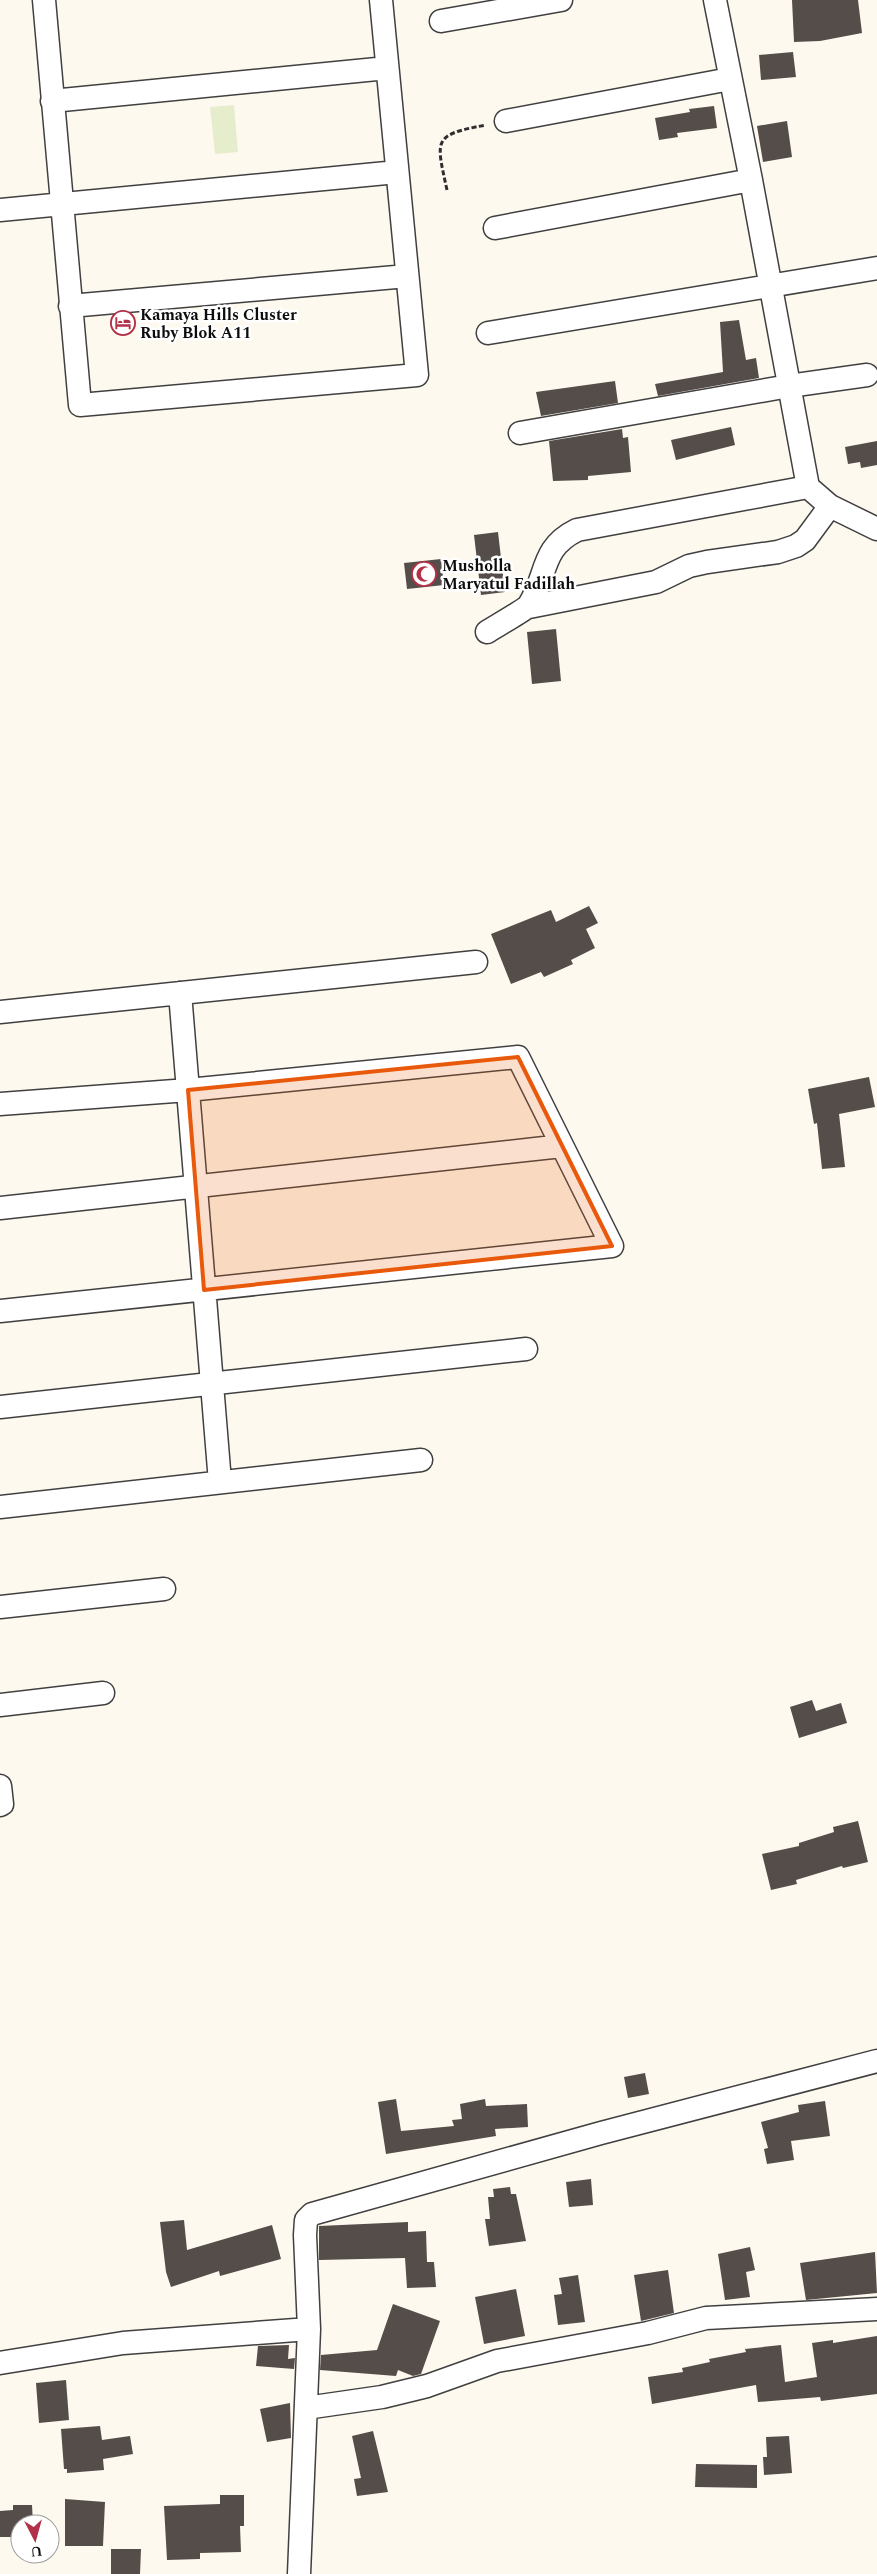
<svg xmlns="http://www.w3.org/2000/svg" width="877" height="2574" font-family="Spectral,serif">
<rect width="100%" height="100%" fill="#fef9ee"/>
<path fill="#e6edcc" d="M 234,105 L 238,152 L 215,154 L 210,107 Z"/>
<path fill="#554d4a" d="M 792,0 L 858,0 L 862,33 L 820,41 L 794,42 Z
M 793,52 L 796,77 L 761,80 L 759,55 Z
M 714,106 L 717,128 L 677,133 L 678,137 L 659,140 L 655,118 L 690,112 L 689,109 Z
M 787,121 L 792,157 L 763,162 L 757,126 Z
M 739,320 L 746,360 L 756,358 L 759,378 L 658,396 L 655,384 L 723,372 L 720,322 Z
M 615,381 L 618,403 L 541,416 L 536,392 Z
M 731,427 L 735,445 L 676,460 L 671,440 Z
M 622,429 L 623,438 L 628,437 L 631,472 L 588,476 L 588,480 L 553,481 L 549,441 Z
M 877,441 L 877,465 L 861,468 L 860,462 L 848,464 L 845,447 Z
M 498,532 L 505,592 L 481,595 L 474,535 Z
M 441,559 L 444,585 L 407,589 L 404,563 Z
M 556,629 L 561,681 L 532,684 L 527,632 Z
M 589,906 L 598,923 L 586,929 L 595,948 L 571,960 L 573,964 L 544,977 L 541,972 L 511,984 L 491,934 L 551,910 L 556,922 Z
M 869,1077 L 875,1107 L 839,1114 L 845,1167 L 822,1169 L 817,1123 L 814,1124 L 808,1089 Z
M 812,1700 L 816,1711 L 841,1703 L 847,1723 L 799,1738 L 790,1707 Z
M 858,1821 L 868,1862 L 843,1868 L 842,1866 L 796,1880 L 797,1884 L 771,1890 L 762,1854 L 799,1846 L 799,1843 L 834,1832 L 833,1827 Z
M 645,2073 L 649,2094 L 628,2098 L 624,2077 Z
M 396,2099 L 401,2131 L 454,2126 L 452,2120 L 462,2119 L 460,2104 L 485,2099 L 486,2106 L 527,2104 L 528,2127 L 495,2129 L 496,2136 L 386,2154 L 378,2102 Z
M 825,2101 L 830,2136 L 791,2141 L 794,2160 L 767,2164 L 764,2149 L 768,2148 L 761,2122 L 799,2112 L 798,2105 Z
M 591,2179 L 593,2205 L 569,2207 L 566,2182 Z
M 510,2187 L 511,2194 L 516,2194 L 526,2241 L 489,2246 L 485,2219 L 490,2219 L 488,2197 L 494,2197 L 493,2189 Z
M 184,2220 L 187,2250 L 272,2225 L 281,2259 L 220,2276 L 219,2271 L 171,2287 L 166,2272 L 160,2222 Z
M 408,2222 L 408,2232 L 426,2231 L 427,2262 L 434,2262 L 436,2287 L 407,2288 L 405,2258 L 319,2260 L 319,2226 Z
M 750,2247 L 755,2270 L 746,2272 L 750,2297 L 725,2300 L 718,2254 Z
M 875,2252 L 877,2293 L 806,2300 L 800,2263 Z
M 668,2270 L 674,2313 L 641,2321 L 634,2275 Z
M 578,2275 L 585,2322 L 558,2325 L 554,2295 L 562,2294 L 559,2278 Z
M 516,2289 L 525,2336 L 484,2344 L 475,2297 Z
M 393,2304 L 440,2321 L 421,2374 L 413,2376 L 398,2370 L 396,2376 L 320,2370 L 321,2355 L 377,2350 Z
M 877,2336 L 877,2394 L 821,2401 L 820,2397 L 758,2402 L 756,2385 L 652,2404 L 648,2377 L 683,2372 L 682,2368 L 710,2362 L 709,2359 L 746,2352 L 745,2349 L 781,2345 L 785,2382 L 817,2377 L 812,2343 L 833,2340 L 833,2343 Z
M 289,2345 L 288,2359 L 295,2358 L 294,2369 L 256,2366 L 258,2346 Z
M 66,2380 L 69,2420 L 39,2423 L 36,2383 Z
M 290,2403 L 291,2438 L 267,2442 L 260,2409 Z
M 100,2426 L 102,2440 L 130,2436 L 133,2454 L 103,2459 L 104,2470 L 67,2473 L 67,2469 L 64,2469 L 61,2429 Z
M 373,2431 L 388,2492 L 357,2496 L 354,2479 L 361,2478 L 352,2436 Z
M 789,2436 L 792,2473 L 764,2475 L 763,2457 L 767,2457 L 766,2437 Z
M 696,2464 L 757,2465 L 757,2488 L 695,2487 Z
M 220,2495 L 244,2495 L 244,2526 L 240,2526 L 241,2552 L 200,2553 L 200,2559 L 167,2560 L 164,2506 L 220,2504 Z
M 65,2499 L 105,2502 L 103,2546 L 65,2546 Z
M 13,2505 L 32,2505 L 33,2524 L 20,2524 L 20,2537 L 0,2537 L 0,2511 L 13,2510 Z
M 111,2549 L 141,2549 L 140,2574 L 111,2574 Z"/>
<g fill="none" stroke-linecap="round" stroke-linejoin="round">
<defs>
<path id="street" d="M 44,0 L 80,405 L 417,375 L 381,0
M 715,0 L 751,180 L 808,487 L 830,506 L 877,529
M 441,21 L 561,0
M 52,101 L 387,68
M 506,121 L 730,79
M 0,210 L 397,172
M 495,228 L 751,180
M 70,306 L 407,276
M 488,333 L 877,268
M 520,433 L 789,386 L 867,375
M 529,607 L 656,582 L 689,566 L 707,562 L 778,552 L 796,546 L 805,540 L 830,506
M 487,632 C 493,628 528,608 529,605 C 548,575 540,548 577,530 L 808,487
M 180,993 L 220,1482
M 0,1012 L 476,962
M 0,1104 L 188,1090 L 518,1057 L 612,1246 L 0,1311
M 0,1208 L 562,1146
M 0,1407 L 526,1349
M 0,1507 L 421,1460
M 0,1607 L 164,1589
M 0,1705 L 103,1693
M 0,1786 L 2,1804 L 0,1805
M 0,2363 L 123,2343 L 309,2329
M 306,2408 L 382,2397 L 427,2386 L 497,2361 L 648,2333 L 706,2318 L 877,2309
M 299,2574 L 309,2329 L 305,2235 L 306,2220 L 312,2214 L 601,2133 L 877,2061"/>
</defs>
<use href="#street" stroke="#404040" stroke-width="25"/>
<path stroke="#2f2f2f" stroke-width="3" stroke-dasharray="5 2.5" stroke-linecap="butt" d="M 447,190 C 436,139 432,135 486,125"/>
<use href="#street" stroke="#fff" stroke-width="22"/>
</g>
<path fill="#e8590c" fill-opacity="0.2" stroke="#e8590c" stroke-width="4" stroke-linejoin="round" d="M 518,1057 L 612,1246 L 204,1290 L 188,1090 Z"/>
<defs>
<symbol id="hotel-ring" viewBox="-11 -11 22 22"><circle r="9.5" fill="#fff" stroke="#b13148" stroke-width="1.5"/><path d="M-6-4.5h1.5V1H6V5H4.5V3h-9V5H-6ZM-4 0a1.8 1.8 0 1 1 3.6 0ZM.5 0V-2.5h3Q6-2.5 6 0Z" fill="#b13148"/></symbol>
<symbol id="mosque-ring" viewBox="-11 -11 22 22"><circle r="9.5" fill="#fff" stroke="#b13148" stroke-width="1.5"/><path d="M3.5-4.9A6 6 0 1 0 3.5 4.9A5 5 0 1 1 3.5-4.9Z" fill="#b13148"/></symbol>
</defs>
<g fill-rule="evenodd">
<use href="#hotel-ring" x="109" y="309" width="28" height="28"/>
<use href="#mosque-ring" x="410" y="560" width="28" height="28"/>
</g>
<g text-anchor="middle" stroke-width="5" stroke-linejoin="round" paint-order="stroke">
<g font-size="16" font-weight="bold" fill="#0d0d0d" stroke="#fff" text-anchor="start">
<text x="140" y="320">Kamaya Hills Cluster<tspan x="140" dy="18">Ruby Blok A11</tspan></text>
<text x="442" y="571">Musholla<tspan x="442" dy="18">Maryatul Fadillah</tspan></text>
</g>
</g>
<g transform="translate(35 2539) rotate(174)"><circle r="24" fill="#ffffff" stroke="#9e9e9e"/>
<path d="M0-4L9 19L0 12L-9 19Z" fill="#b13148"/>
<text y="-8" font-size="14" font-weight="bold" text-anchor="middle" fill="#0d0d0d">U</text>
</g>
</svg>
